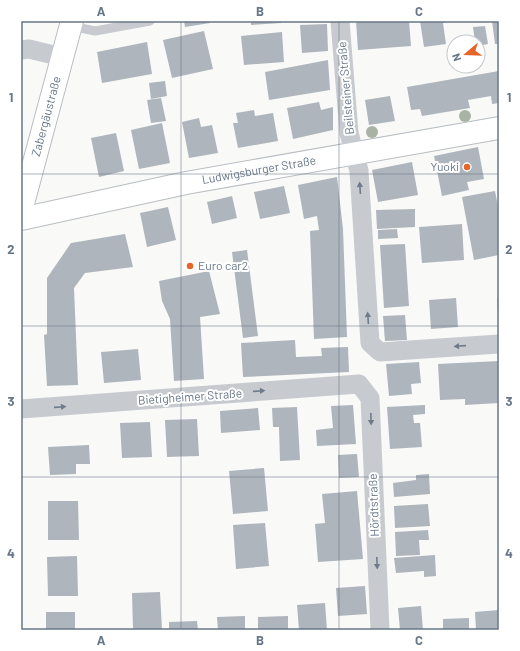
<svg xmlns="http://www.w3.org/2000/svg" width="520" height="651" font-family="Barlow,sans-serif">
<rect width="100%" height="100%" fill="#f9f9f7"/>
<path fill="#aeb5bc" d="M 184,21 L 210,21 L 210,23 L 185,27 Z
M 251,21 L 281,21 L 281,23 L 251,25 Z
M 356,21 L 409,21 L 411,46 L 358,50 Z
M 420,21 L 451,21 L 443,23 L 446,44 L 424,47 Z
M 492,21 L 499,21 L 499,44 L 495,44 Z
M 327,24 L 328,51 L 302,53 L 300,25 Z
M 485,26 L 488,44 L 478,46 L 478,42 L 475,42 L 473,27 Z
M 204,31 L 213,69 L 172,78 L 163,40 Z
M 282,32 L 284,62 L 244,65 L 241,36 Z
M 147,42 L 152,74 L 102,83 L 97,52 Z
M 328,60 L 330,90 L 269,100 L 265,72 Z
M 499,71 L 499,103 L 492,104 L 491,96 L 468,100 L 470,108 L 422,116 L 420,109 L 411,110 L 407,87 Z
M 165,81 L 167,96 L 151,99 L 149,83 Z
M 390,96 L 395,121 L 369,125 L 365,100 Z
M 161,98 L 166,121 L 151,123 L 147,100 Z
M 319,102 L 321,110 L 333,107 L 333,130 L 293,139 L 287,108 Z
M 254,110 L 255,116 L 273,113 L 278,141 L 238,148 L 233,123 L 238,123 L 236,113 Z
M 199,118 L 201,127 L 212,125 L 218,153 L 189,158 L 182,122 Z
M 162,123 L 170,163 L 139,169 L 131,130 Z
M 116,133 L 124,171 L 99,177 L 91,138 Z
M 478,147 L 484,179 L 467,182 L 469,190 L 442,196 L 434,156 Z
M 412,162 L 418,195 L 378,202 L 372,170 Z
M 337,177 L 343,229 L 347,337 L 314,339 L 310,231 L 319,230 L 317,216 L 304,219 L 298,185 Z
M 284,186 L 290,213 L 260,219 L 254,192 Z
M 495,191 L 499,212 L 499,255 L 474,260 L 462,197 Z
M 232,196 L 237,218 L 212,224 L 207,202 Z
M 168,207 L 176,240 L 147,247 L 140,213 Z
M 415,209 L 415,227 L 377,229 L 376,210 Z
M 462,224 L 464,260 L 422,263 L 419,227 Z
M 397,229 L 398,238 L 378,239 L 378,230 Z
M 125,234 L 133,267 L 85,273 L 74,288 L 78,385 L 47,386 L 44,335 L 47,334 L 47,278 L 71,243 Z
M 405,244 L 409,306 L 384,308 L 380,245 Z
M 247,250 L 258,336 L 243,338 L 232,252 Z
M 209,271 L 220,314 L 200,317 L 204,379 L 174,381 L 170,319 L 162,301 L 159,281 Z
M 456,298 L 458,327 L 431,329 L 429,300 Z
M 497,298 L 499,298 L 499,317 L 498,317 Z
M 405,315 L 407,340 L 385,341 L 383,316 Z
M 295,340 L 296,357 L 322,356 L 321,348 L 348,347 L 349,372 L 243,377 L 241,343 Z
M 138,349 L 141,380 L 104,383 L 101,352 Z
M 499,361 L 499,403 L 465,405 L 465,399 L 440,400 L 438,364 Z
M 419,362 L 421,383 L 411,384 L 412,394 L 389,396 L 386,364 Z
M 353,405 L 356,444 L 317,446 L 316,430 L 333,428 L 331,406 Z
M 425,405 L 425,414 L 413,415 L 414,423 L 420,423 L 422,447 L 390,449 L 387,407 Z
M 297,407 L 300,460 L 280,461 L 279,427 L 273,427 L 272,408 Z
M 258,408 L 260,430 L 221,433 L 220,411 Z
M 197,419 L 199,456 L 167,457 L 165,420 Z
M 150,422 L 152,457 L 122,458 L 120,423 Z
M 89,445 L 90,464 L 76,464 L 76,474 L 50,475 L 48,447 Z
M 357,454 L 359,477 L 339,478 L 338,455 Z
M 264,468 L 268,511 L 233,514 L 229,471 Z
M 429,474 L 430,494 L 394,497 L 393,483 L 416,480 L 416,475 Z
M 357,491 L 363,559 L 318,562 L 315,524 L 325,523 L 322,494 Z
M 48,501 L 78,501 L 79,540 L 48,540 Z
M 428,504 L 430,526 L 395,528 L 394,506 Z
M 265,523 L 269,566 L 236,569 L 233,525 Z
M 428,530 L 429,540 L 419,540 L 420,555 L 396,556 L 395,532 Z
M 435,555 L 436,576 L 424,577 L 424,571 L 396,573 L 394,558 Z
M 77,556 L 78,596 L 48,596 L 47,557 Z
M 365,586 L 367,614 L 338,616 L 336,588 Z
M 160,592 L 162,630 L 133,630 L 132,593 Z
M 325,603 L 327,630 L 299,630 L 297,605 Z
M 421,606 L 423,630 L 400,630 L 398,608 Z
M 499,610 L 499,630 L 476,630 L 475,612 Z
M 46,612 L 75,612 L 75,630 L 46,630 Z
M 245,616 L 245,630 L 218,630 L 217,617 Z
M 288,616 L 288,630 L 258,630 L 258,617 Z
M 469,618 L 469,630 L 443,630 L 443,619 Z
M 197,621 L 198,630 L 169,630 L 169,622 Z"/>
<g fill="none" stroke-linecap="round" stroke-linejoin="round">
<defs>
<g id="secondary">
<path id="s1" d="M 21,211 L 72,21"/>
<path id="s2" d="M 21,219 L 186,183 L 499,128"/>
</g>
</defs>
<use href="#secondary" stroke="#b9bec3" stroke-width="24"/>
<path stroke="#c7cace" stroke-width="9" d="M 71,26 L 95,31 L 150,21"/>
<path stroke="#c7cace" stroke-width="19" d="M 340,21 L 349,133 L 359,171 L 370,343 L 380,352 L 499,344
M 21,50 L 29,49 L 62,57
M 21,409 L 359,384 L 370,398 L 380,630"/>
<use href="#secondary" stroke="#fff" stroke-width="22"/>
</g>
<g fill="#a8b3a6">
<circle cx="465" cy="116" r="6"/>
<circle cx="372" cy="132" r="6"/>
</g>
<defs><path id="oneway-solid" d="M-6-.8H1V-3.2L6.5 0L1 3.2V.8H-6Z"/></defs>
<g fill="#6d7b8c">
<use href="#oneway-solid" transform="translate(360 188) rotate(-94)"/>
<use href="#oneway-solid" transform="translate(368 318) rotate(-94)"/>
<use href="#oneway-solid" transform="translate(460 346) rotate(176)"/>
<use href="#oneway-solid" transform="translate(259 391) rotate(-4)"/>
<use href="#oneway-solid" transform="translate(60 407) rotate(-4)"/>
<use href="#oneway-solid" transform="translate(371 419) rotate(88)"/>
<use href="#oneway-solid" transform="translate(377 563) rotate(88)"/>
</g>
<path fill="none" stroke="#687788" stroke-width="1" stroke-opacity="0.55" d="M 181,21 L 181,630M 339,21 L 339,630M 21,174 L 499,174M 21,326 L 499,326M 21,477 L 499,477"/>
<g fill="#e5662b" stroke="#fff" stroke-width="1.5">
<circle cx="467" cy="167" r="4"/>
<circle cx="190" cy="266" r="4"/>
</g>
<g text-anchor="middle" stroke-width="4" stroke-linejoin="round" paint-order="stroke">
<g font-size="12" fill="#687788" stroke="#fff">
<text transform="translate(346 88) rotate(-95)" y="4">Beilsteiner Straße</text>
<text dy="4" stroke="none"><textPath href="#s1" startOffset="98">Zabergäustraße</textPath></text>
<text dy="4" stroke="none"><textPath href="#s2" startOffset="243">Ludwigsburger Straße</textPath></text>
<text transform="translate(190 397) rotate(-4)" y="4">Bietigheimer Straße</text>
<text transform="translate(374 505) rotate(-92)" y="4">Hördtstraße</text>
</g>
<g font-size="12" fill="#687788" stroke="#fff" text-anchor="end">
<text x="459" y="171">Yuoki</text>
<text x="198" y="270" text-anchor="start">Euro car2</text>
</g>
</g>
<rect width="520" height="651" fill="none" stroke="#ffffff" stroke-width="44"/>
<g transform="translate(466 54) rotate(251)"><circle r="19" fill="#ffffff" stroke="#c3c9cf"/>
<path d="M0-3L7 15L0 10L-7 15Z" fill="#e5662b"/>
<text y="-6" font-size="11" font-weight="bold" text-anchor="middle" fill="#687788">N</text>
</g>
<rect x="22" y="22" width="476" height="607" fill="none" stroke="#687788" stroke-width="1.5"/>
<g font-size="13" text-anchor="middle" font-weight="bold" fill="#687788">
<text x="101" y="16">A</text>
<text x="260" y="16">B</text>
<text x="419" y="16">C</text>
<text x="11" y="102">1</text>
<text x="509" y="102">1</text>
<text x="11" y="254">2</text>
<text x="509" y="254">2</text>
<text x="11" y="406">3</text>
<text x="509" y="406">3</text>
<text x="11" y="558">4</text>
<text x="509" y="558">4</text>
<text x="101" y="645">A</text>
<text x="260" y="645">B</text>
<text x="419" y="645">C</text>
</g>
</svg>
